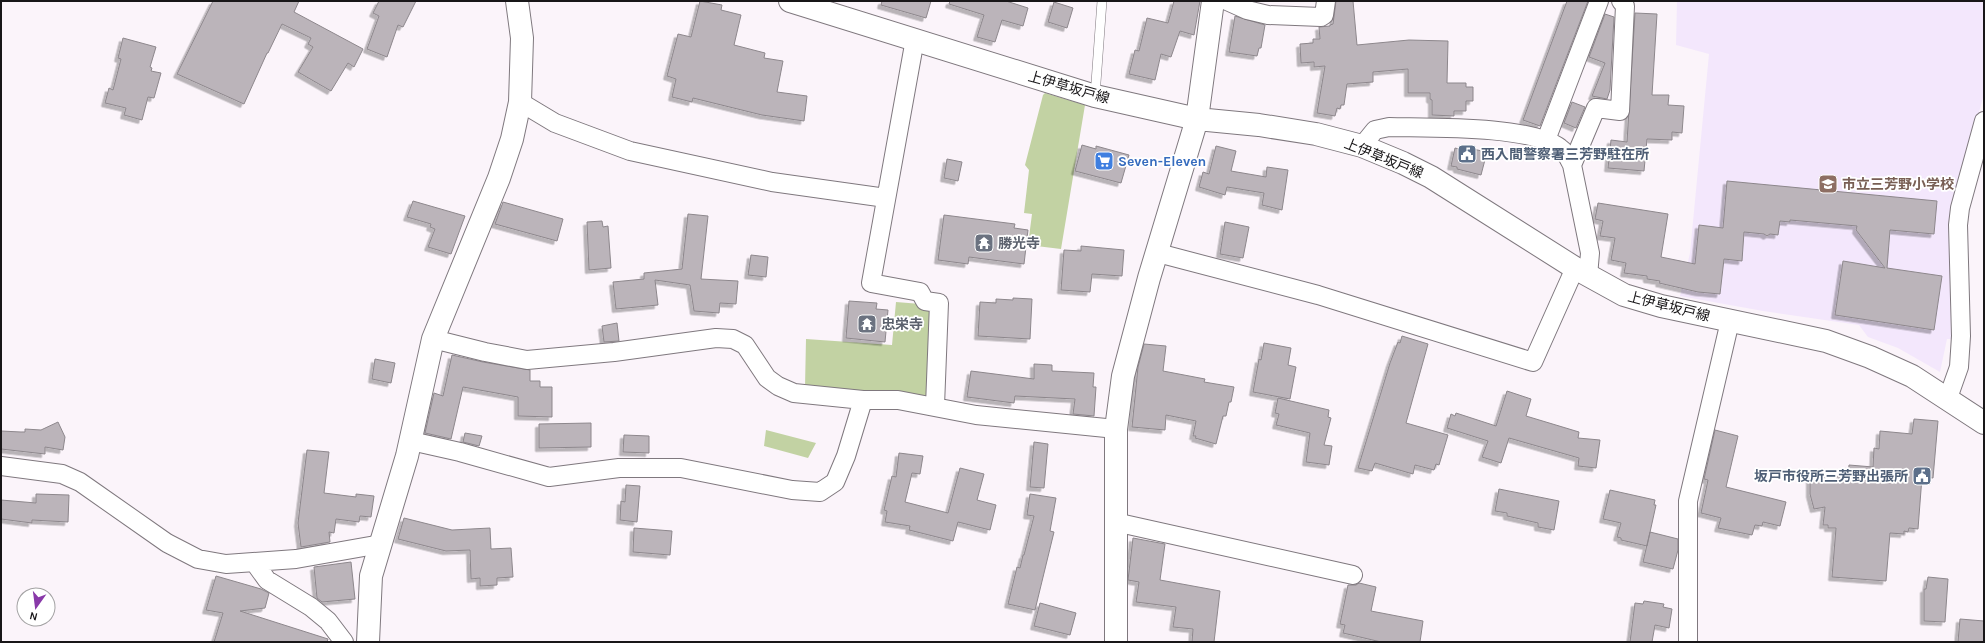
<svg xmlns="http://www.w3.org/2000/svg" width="1985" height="643" font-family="Karla,'Noto Sans JP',sans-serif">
<defs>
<filter id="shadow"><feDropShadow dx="-3.5" dy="3.5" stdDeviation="0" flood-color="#0004"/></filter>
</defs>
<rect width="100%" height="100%" fill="#fbf4fa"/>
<path fill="#f3e7fc" d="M 1677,1 L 1984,1 L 1984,94 L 1970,145 L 1952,339 L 1947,339 L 1940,372 L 1898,348 L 1868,337 L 1859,325 L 1763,311 L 1680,296 L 1690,253 L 1709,54 L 1676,45 Z"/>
<path fill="#c2d2a3" d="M 1045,93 L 1085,105 L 1061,249 L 1028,245 L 1032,214 L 1024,213 L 1029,170 L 1025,165 L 1043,95 Z
M 896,302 L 933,305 L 932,395 L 926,398 L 840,392 L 805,387 L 806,339 L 892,345 Z
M 766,430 L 816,443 L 808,458 L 764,446 Z"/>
<path fill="#bbb4ba" stroke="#8d878c" filter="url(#shadow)" d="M 213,1 L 299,1 L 294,12 L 363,49 L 354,67 L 348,63 L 331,91 L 298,72 L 313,47 L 308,44 L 311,38 L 282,24 L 268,53 L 267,53 L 244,104 L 177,74 Z
M 379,1 L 416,1 L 403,27 L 398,25 L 387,57 L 367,49 L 379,16 L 373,13 Z
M 700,1 L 722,5 L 721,10 L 741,15 L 734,45 L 765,53 L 764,58 L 783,61 L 777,92 L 807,96 L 804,121 L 762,115 L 693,98 L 692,102 L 672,97 L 676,79 L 667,76 L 678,34 L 691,37 Z
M 882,1 L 931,1 L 926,18 L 881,5 Z
M 950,1 L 1006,1 L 1028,8 L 1023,26 L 1002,20 L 995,42 L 977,37 L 984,15 L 949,4 Z
M 1174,1 L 1200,1 L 1194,35 L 1180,31 L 1171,57 L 1161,54 L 1155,80 L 1129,74 L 1135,50 L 1139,51 L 1147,18 L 1168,23 Z
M 1336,1 L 1353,1 L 1357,45 L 1409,40 L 1448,41 L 1447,83 L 1466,83 L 1466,87 L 1473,87 L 1473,101 L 1466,101 L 1466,111 L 1454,111 L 1454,116 L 1432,115 L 1432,100 L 1430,99 L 1430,93 L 1408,93 L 1408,69 L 1373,72 L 1373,82 L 1347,84 L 1344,105 L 1341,105 L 1340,109 L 1337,108 L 1335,116 L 1317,113 L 1325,66 L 1314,67 L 1314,62 L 1301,63 L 1300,44 L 1313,43 L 1313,39 L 1320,39 L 1319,27 L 1330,26 L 1330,25 L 1333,24 Z
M 1567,1 L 1588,1 L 1540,126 L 1523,120 Z
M 1054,2 L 1073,8 L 1067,28 L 1048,22 Z
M 1635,13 L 1657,14 L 1652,95 L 1669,95 L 1668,105 L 1684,106 L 1682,133 L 1672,132 L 1672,140 L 1647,139 L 1644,171 L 1608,168 L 1611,140 L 1627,142 Z
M 1605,14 L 1614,17 L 1610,90 L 1607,99 L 1592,96 L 1605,63 L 1589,57 Z
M 1235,16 L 1265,25 L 1261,48 L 1259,48 L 1257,56 L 1229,52 Z
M 123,38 L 156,47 L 150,67 L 152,68 L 151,71 L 161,73 L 154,98 L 148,97 L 142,120 L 124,115 L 126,108 L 105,103 L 109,88 L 113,90 L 121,59 L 118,58 Z
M 1572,102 L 1585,107 L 1576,128 L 1564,123 Z
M 1082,145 L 1096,149 L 1096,146 L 1129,155 L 1121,183 L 1075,171 Z
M 1216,146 L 1236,151 L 1231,171 L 1266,177 L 1267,167 L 1288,170 L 1282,210 L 1262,205 L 1264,193 L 1227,187 L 1225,195 L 1199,187 L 1203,172 L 1209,174 Z
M 1463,147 L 1487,152 L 1481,175 L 1457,169 L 1457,167 L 1451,166 L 1455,148 L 1463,150 Z
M 947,159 L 962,162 L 958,181 L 944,178 Z
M 1727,181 L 1937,201 L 1934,234 L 1890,230 L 1887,268 L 1942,276 L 1934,330 L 1835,315 L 1843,261 L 1885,268 L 1856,230 L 1857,226 L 1790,220 L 1790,222 L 1780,221 L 1778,235 L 1770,234 L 1767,236 L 1764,234 L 1744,232 L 1742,261 L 1724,259 L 1720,294 L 1698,292 L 1659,283 L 1660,281 L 1647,279 L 1647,276 L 1624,273 L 1626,263 L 1611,260 L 1615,238 L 1600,236 L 1603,221 L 1595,219 L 1598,203 L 1668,214 L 1661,257 L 1695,264 L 1699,225 L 1723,228 Z
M 413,201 L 465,216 L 451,254 L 428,247 L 435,229 L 430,227 L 431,224 L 407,217 Z
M 503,202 L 563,219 L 557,241 L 495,224 Z
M 688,214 L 708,216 L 701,279 L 738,281 L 736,304 L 720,303 L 719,313 L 694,311 L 690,285 L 655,280 L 658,305 L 616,309 L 613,282 L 644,279 L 644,273 L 682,269 Z
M 944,215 L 1015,224 L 1014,228 L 1028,230 L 1024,264 L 969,257 L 968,264 L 938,260 Z
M 602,221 L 603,227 L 608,226 L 611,268 L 589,270 L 587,222 Z
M 1225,222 L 1249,227 L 1243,258 L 1220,254 Z
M 1081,246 L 1124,250 L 1122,276 L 1092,274 L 1090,292 L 1061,290 L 1064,250 L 1081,251 Z
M 751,255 L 768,257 L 766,277 L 748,275 Z
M 1013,298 L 1032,299 L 1030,339 L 978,336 L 980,302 L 996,303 L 996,299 L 1013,300 Z
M 849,301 L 877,303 L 876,309 L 888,310 L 885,342 L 846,338 Z
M 617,323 L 619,341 L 604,342 L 602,326 Z
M 1402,336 L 1428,344 L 1406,423 L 1448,435 L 1439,465 L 1436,464 L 1434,470 L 1415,465 L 1413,474 L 1375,463 L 1372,471 L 1358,468 L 1390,363 L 1398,342 L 1400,343 Z
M 1264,343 L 1291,348 L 1288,365 L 1296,367 L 1290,399 L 1253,392 L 1259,359 L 1261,360 Z
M 1144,344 L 1166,346 L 1163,371 L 1205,379 L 1204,382 L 1234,387 L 1231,402 L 1229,402 L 1226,416 L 1223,416 L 1216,444 L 1195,438 L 1196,436 L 1193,436 L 1196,421 L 1166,415 L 1165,430 L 1132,427 L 1138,367 Z
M 452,355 L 483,362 L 530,370 L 530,381 L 540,381 L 540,387 L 552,387 L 552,417 L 518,416 L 518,397 L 463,387 L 451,439 L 425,433 L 434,393 L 443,396 Z
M 375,359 L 395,363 L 391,383 L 372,379 Z
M 1034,364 L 1052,365 L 1052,371 L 1094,373 L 1093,387 L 1096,387 L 1094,416 L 1073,414 L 1075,399 L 1015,396 L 1014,403 L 967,397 L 971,371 L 1034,379 Z
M 1507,391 L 1531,399 L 1526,416 L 1579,432 L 1578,438 L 1600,440 L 1596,468 L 1578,466 L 1579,458 L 1509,438 L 1501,463 L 1482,457 L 1488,441 L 1447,428 L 1451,414 L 1455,416 L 1456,413 L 1496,426 Z
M 1278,398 L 1329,410 L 1328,417 L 1331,418 L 1324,445 L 1332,446 L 1329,465 L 1306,462 L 1310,433 L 1276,425 L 1279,414 L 1275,413 Z
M 1914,419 L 1938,421 L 1933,478 L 1922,477 L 1918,529 L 1909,528 L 1908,532 L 1904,531 L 1904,534 L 1890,533 L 1886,581 L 1832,577 L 1836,528 L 1828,528 L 1828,525 L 1823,525 L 1825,507 L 1814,509 L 1810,494 L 1810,474 L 1848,477 L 1849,465 L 1873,467 L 1874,448 L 1879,449 L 1880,431 L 1912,434 Z
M 58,422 L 65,437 L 63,450 L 45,447 L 45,454 L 1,449 L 1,431 L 21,432 L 25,432 L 25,429 L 41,430 Z
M 591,423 L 591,447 L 539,448 L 539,424 Z
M 1715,430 L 1738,436 L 1726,487 L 1786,502 L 1780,526 L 1763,522 L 1762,526 L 1755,525 L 1752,535 L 1718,528 L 1721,518 L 1701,513 L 1708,480 L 1704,479 Z
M 465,433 L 482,436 L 479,446 L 463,442 Z
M 624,435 L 649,436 L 649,453 L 623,452 Z
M 1034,442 L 1048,444 L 1044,488 L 1030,487 Z
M 307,450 L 329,452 L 324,493 L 356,497 L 356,494 L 374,496 L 371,517 L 360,516 L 359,522 L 336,519 L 334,533 L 329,532 L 330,542 L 301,547 L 298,523 Z
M 899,453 L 923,456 L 920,474 L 912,473 L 905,502 L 948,513 L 960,468 L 984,474 L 977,500 L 996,505 L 990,530 L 958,522 L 953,541 L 909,530 L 910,526 L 885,522 L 887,511 L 884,510 L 892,476 L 896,477 Z
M 626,485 L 640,486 L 637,522 L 620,520 L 621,501 L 625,502 Z
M 1499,489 L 1559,501 L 1554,530 L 1538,527 L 1538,523 L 1507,516 L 1507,513 L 1495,511 Z
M 1610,490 L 1655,500 L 1654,505 L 1656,505 L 1647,546 L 1621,540 L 1621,538 L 1617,537 L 1621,523 L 1603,519 Z
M 36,494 L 69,495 L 68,522 L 32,520 L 32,523 L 1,519 L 1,500 L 36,503 Z
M 1030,494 L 1056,498 L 1050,531 L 1054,532 L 1035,610 L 1008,604 L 1017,567 L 1020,568 L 1023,555 L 1024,555 L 1034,516 L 1027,515 Z
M 404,518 L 452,530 L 490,528 L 491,549 L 511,548 L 513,577 L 497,578 L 497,585 L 480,586 L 480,578 L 471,579 L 470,550 L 446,551 L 398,539 Z
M 634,528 L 672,531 L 670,555 L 633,552 Z
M 1650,532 L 1678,539 L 1678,550 L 1673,569 L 1643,562 Z
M 1133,538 L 1165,544 L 1160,580 L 1220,591 L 1214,642 L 1192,642 L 1193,629 L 1173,627 L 1176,607 L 1136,602 L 1139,582 L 1128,580 Z
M 351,562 L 355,599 L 322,602 L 317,598 L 314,567 Z
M 216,576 L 261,589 L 269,593 L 265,608 L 240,611 L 328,639 L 327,642 L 214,642 L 223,613 L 206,610 Z
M 1928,577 L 1948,579 L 1945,622 L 1924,621 L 1924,589 L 1926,589 Z
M 1359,583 L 1376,587 L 1371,611 L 1423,621 L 1420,642 L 1381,642 L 1343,633 L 1345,625 L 1340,624 L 1348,585 L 1356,585 Z
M 1644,601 L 1664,604 L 1663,607 L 1672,609 L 1669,628 L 1655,625 L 1652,642 L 1630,642 L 1635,603 L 1643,604 Z
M 1040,603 L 1076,613 L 1070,635 L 1034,626 Z
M 1960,619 L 1984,621 L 1984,642 L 1958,642 Z"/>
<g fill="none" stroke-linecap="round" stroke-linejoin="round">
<defs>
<path id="lane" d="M 1095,96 L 1102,1"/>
<path id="street" d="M 1227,1 L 1247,10 L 1268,15 L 1321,17 L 1324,15 L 1326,1
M 915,39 L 871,283 L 920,292 L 925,301 L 939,303 L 935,406
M 520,102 L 555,123 L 630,151 L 772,182 L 886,198
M 1546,140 L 1599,1
M 1362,146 L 1375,130 L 1389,127 C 1429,128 1530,125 1560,148 C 1566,152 1569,159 1572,165 L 1590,253 L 1588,276
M 1572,165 L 1596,108 L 1620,111 L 1625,6 L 1621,1
M 1158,253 L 1318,295 L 1533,362 L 1575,268
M 433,339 L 485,352 L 527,360 L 614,352 L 716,338 L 733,339 L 745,345 L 767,378 L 778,386 L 794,393 L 863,400 L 898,400 L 976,415 L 1116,429
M 1948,398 L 1959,367 L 1961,336 L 1958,225 L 1960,208 L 1984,121
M 411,441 L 460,452 L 549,477 L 619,468 L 681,468 L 792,490 L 820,492 L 835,482 L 846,456 L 863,400
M 1,466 L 62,474 L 80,482 L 167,543 L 198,559 L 226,564 L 296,559 L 381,544
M 1115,522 L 1353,575
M 254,562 L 267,580 L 311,607 L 328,621 L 344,642
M 1688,642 L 1688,501 L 1730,321"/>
<path id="secondary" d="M 790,1 L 1095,96 L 1197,119 L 1259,125 L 1316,134 L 1362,146 L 1403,163 L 1431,177 L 1575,268 L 1624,295 L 1661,306 L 1826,341 L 1870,357 L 1912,376 L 1984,423
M 368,642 L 371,576 L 407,456 L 433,339 L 499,178 L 512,139 L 520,102 L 522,38 L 517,1
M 1116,642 L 1116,429 L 1123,376 L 1149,278 L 1197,119 L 1213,1"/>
</defs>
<use href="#lane" stroke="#7f787e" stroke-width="10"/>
<use href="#street" stroke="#7f787e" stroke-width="20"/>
<use href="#secondary" stroke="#7f787e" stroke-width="24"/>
<use href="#lane" stroke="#fff" stroke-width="9"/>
<use href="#street" stroke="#fff" stroke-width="18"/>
<use href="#secondary" stroke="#fff" stroke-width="22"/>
</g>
<defs>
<symbol id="civic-square" viewBox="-11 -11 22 22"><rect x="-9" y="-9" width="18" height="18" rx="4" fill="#5c6f8a" stroke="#fff"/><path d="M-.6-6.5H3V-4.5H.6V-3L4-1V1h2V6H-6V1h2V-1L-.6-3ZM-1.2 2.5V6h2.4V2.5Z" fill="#fff"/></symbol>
<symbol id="supermarket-square" viewBox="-11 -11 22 22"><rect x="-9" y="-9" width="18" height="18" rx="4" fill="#3f7fe0" stroke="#fff"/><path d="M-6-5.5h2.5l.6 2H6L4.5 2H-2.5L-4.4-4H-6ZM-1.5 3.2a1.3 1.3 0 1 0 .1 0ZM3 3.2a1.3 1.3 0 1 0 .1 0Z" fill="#fff"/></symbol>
<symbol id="school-square" viewBox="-11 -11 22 22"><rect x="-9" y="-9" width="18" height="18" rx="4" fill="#8d6e63" stroke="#fff"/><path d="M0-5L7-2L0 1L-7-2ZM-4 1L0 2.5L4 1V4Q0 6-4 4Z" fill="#fff"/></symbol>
<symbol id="temple-square" viewBox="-11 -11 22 22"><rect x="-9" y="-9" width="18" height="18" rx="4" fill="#6b7280" stroke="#fff"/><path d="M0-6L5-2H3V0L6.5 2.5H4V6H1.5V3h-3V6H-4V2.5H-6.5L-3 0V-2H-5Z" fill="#fff"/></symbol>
</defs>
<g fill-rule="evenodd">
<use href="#civic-square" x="1456" y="143" width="22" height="22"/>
<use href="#supermarket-square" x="1093" y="150" width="22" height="22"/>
<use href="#school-square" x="1817" y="173" width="22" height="22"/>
<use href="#temple-square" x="973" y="232" width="22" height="22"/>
<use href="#temple-square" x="856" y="313" width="22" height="22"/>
<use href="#civic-square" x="1911" y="465" width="22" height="22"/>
</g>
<g text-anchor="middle" stroke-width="3.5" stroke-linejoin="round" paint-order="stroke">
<g font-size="14" fill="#181618" stroke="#fff">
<text transform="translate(1069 87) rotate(16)" y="5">上伊草坂戸線</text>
<text transform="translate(1384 158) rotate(22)" y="5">上伊草坂戸線</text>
<text transform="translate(1669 306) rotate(14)" y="5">上伊草坂戸線</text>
</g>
<g font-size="14" font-weight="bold" fill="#4e5e75" stroke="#fff" text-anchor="start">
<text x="1481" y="159">西入間警察署三芳野駐在所</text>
<text x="1908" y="481" text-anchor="end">坂戸市役所三芳野出張所</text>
</g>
<g font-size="14" font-weight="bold" fill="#366cbe" stroke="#fff" text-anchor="start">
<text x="1118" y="166">Seven-Eleven</text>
</g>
<g font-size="14" font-weight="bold" fill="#785e54" stroke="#fff" text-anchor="start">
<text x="1842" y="189">市立三芳野小学校</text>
</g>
<g font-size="14" font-weight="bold" fill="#5b616d" stroke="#fff" text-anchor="start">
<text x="998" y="248">勝光寺</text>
<text x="881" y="329">忠栄寺</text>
</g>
</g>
<rect width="1985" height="643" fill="none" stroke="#181618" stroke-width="4"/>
<g transform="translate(36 607) rotate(194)"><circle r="19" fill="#ffffff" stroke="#a3a2a3"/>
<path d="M0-3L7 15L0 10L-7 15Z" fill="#8939a9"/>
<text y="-6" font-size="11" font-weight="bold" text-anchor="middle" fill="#181618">N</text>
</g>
</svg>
